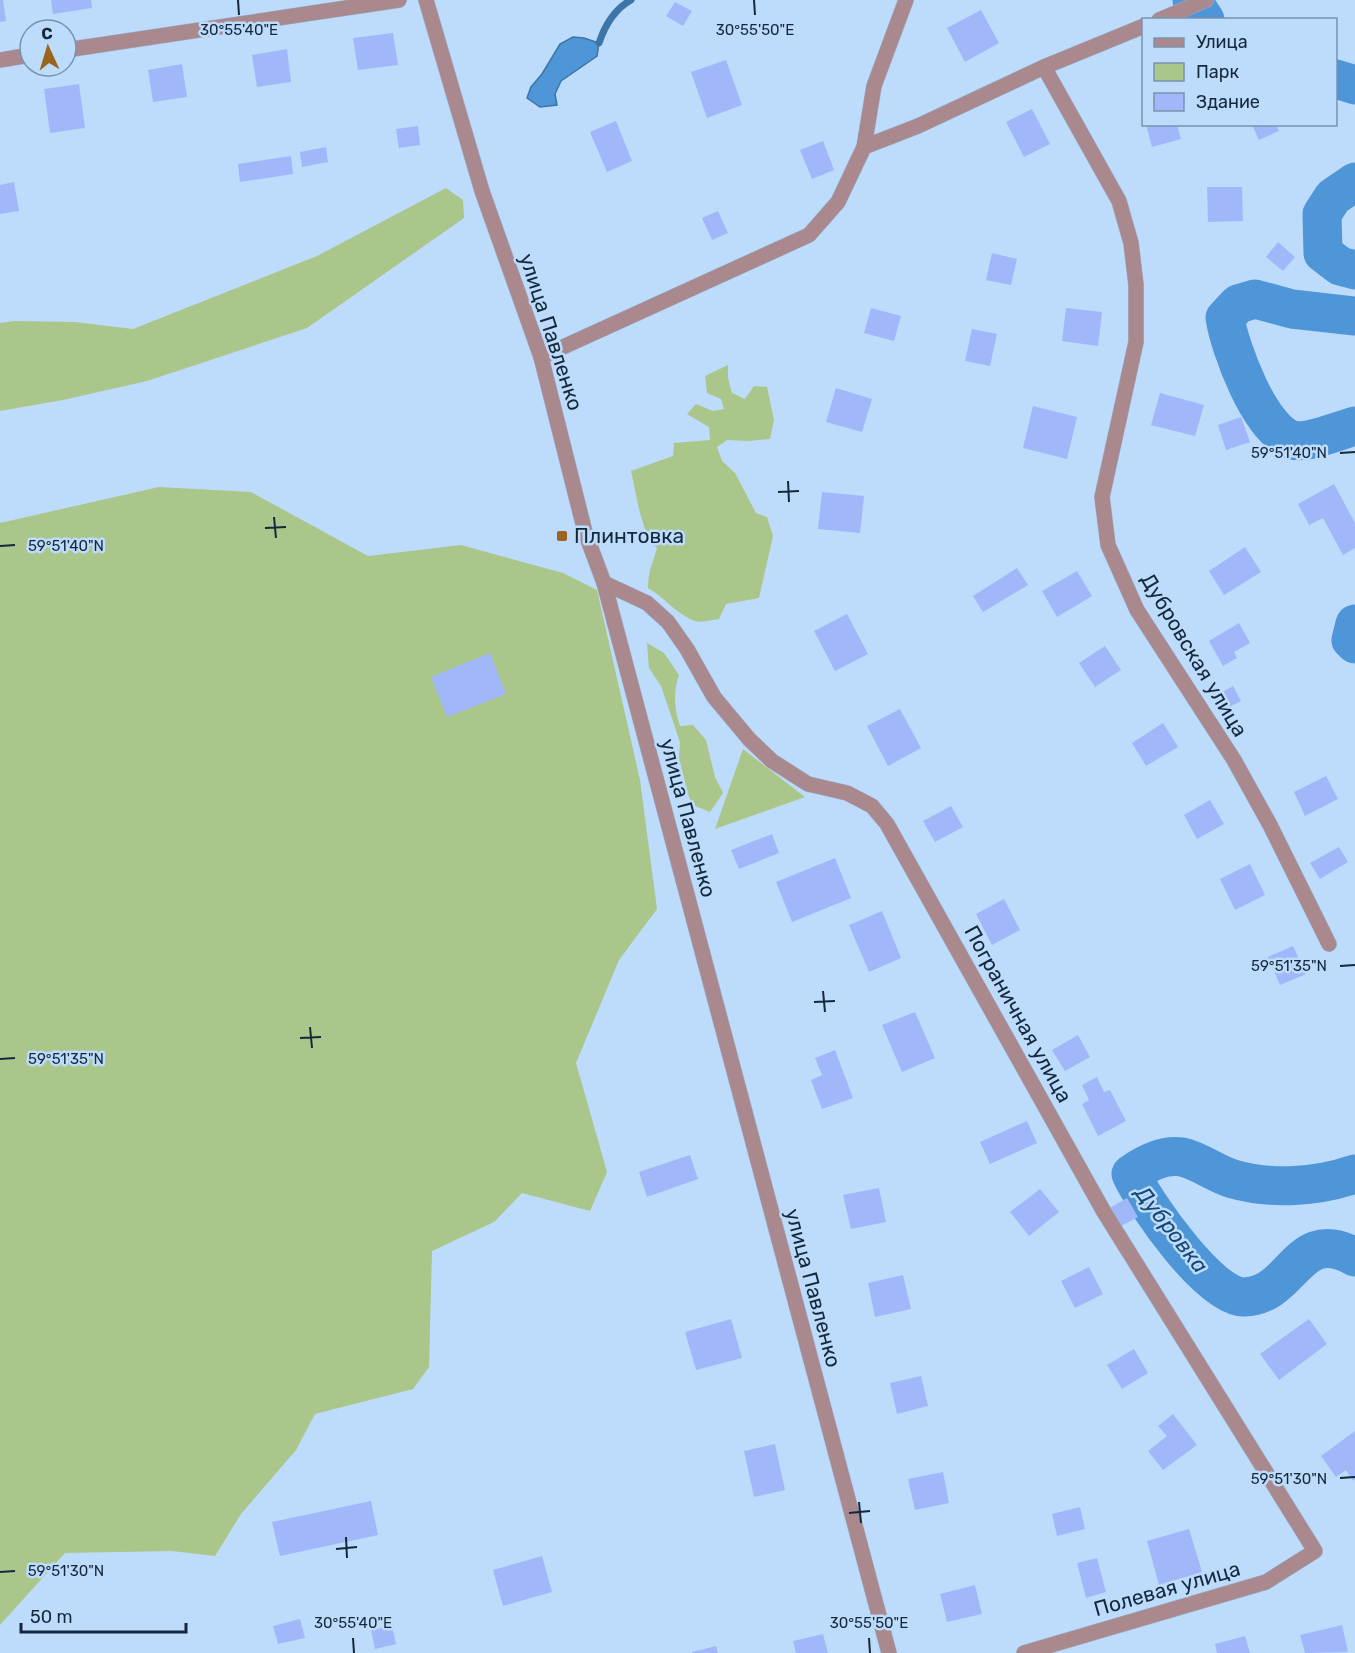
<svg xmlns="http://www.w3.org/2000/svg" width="1355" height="1653" font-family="Rubik,sans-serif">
<rect width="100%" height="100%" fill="#bddbfa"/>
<path fill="#aac68b" d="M 446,188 L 463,200 L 464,218 L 307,328 L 147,381 L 63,400 L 0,411 L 0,323 L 15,321 L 75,322 L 133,329 L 317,256 Z
M 728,365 L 728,378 L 732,393 L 745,399 L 754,386 L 767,387 L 774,420 L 770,439 L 749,441 L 727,440 L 717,447 L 722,461 L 735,473 L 756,513 L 767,517 L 773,536 L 759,598 L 726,604 L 719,619 C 712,620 701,623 695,621 C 677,615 664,597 648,588 C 648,571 653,563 657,548 C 641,535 636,491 631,471 L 673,456 L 674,443 L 710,440 L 709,427 L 687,414 L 696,404 L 713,411 L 724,409 L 721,399 L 707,393 L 705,376 Z
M 159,487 L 251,492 L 368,556 L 461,545 L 563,573 L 597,590 L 640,780 L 657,909 L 619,960 L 576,1063 L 607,1172 L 590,1211 L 522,1193 L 494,1222 L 432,1251 L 429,1367 L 413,1389 L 315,1414 L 296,1450 L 241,1514 L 215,1556 L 172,1551 L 65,1553 L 0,1625 L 0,523 Z
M 647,643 L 664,653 L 679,675 C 673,693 674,708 680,726 L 693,725 L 706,740 L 715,777 L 723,793 L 710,812 L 693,805 L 689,797 L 679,758 L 680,742 L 661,686 L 649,668 Z
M 743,749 L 805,797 L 715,829 Z"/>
<path fill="#4f96d8" stroke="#3d75a9" stroke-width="1.5" d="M 573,37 L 584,38 L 599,43 L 597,56 L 561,81 L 555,94 L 557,105 L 540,107 L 527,98 L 531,87 L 542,74 L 560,44 Z"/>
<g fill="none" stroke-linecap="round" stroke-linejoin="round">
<path stroke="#3d75a9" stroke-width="7" d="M 599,43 C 605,25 615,9 631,0"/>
<path stroke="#4f96d8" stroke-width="39" d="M 1192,0 L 1205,20
M 1336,79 L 1355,85
M 1355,182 L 1333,197 L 1322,214 L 1323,253 L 1340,266 L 1355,270
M 1355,316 L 1292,309 L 1255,299 L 1238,304 L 1225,318 C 1230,349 1260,430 1292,440 C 1308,444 1340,430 1355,426
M 1355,624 L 1351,640 L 1355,644
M 1355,1174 C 1317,1187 1272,1190 1233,1179 C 1216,1174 1200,1161 1182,1157 C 1164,1154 1145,1164 1131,1174 C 1144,1202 1210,1298 1244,1297 C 1294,1296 1297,1224 1355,1257"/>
</g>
<path fill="#a0b8fa" d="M 0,0 L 3,0 L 6,21 L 0,22 Z
M 51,0 L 91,0 L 92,8 L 53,14 Z
M 675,2 L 692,11 L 683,26 L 666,16 Z
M 981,10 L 999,43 L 965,62 L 947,28 Z
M 393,33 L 398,65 L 358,70 L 353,38 Z
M 287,49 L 291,82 L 257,87 L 252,55 Z
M 726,60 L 742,105 L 707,118 L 691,72 Z
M 182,64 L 187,97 L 153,102 L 148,70 Z
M 79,84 L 85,128 L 50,133 L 44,89 Z
M 1032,109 L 1050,144 L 1024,157 L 1006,122 Z
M 616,121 L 632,161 L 607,172 L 590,132 Z
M 1146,124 L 1177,124 L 1181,139 L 1152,147 Z
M 1259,124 L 1276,124 L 1279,131 L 1259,140 L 1253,127 Z
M 418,126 L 420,145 L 399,148 L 396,129 Z
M 823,141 L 834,170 L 812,179 L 800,150 Z
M 326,147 L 328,162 L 302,167 L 300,152 Z
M 291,156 L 293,174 L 240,182 L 238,164 Z
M 14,182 L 19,211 L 0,214 L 0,185 Z
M 1207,187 L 1242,187 L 1243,221 L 1208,222 Z
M 718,211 L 728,233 L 712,240 L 702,218 Z
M 1278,242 L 1295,257 L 1283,271 L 1266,257 Z
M 992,253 L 1017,259 L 1011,285 L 986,280 Z
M 871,308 L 901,316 L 894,341 L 864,333 Z
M 1066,308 L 1102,312 L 1098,346 L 1062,341 Z
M 972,329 L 997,334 L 990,366 L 965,361 Z
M 836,388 L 872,399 L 862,432 L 826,422 Z
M 1160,393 L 1204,405 L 1195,436 L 1151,425 Z
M 1033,406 L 1077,417 L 1067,459 L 1023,448 Z
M 1241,417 L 1250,442 L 1226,450 L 1218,425 Z
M 1334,484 L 1355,523 L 1355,548 L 1343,555 L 1323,518 L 1309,525 L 1298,504 Z
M 822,492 L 864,496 L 860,533 L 818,529 Z
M 1245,547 L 1261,572 L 1224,595 L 1209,571 Z
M 1017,568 L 1028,585 L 983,612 L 973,596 Z
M 1077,571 L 1092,596 L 1057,617 L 1042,591 Z
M 847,614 L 868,654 L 835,671 L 814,631 Z
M 1239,623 L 1250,643 L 1234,652 L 1237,658 L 1223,666 L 1209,641 Z
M 1105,646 L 1121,670 L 1095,687 L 1079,663 Z
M 490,653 L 506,694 L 447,717 L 431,677 Z
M 1233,686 L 1241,701 L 1222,711 L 1214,697 Z
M 900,709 L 921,748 L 888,766 L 867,726 Z
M 1163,723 L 1178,747 L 1146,766 L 1132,743 Z
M 1326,776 L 1338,799 L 1305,816 L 1294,792 Z
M 1210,800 L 1224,824 L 1197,839 L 1184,815 Z
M 951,806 L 963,827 L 935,842 L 923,821 Z
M 772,834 L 779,853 L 739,869 L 731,850 Z
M 1339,847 L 1348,862 L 1320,879 L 1310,863 Z
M 835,858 L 851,898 L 792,922 L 776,882 Z
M 1250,864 L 1265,895 L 1235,910 L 1220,879 Z
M 1004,899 L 1020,930 L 992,945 L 976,914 Z
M 882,911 L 901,958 L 869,972 L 849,925 Z
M 1293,946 L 1306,974 L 1280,985 L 1268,957 Z
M 915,1012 L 935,1058 L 902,1072 L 882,1025 Z
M 1078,1035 L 1090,1057 L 1065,1071 L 1052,1050 Z
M 835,1050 L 853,1098 L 822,1109 L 811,1080 L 822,1075 L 815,1058 Z
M 1097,1077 L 1104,1092 L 1110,1090 L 1126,1121 L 1098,1136 L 1082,1104 L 1089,1100 L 1082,1085 Z
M 1027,1121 L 1037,1143 L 990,1164 L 980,1142 Z
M 690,1155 L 698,1179 L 647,1197 L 639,1172 Z
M 879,1188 L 886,1222 L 851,1229 L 843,1195 Z
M 1040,1189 L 1059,1212 L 1029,1236 L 1010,1212 Z
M 1127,1198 L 1138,1217 L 1121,1226 L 1110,1208 Z
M 1089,1267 L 1103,1294 L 1075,1308 L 1061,1281 Z
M 903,1275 L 911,1309 L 875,1317 L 868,1283 Z
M 731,1319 L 742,1358 L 696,1370 L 685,1332 Z
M 1309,1319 L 1327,1344 L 1279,1380 L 1260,1354 Z
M 1134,1349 L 1148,1373 L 1122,1389 L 1107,1365 Z
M 921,1376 L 928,1406 L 897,1414 L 890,1383 Z
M 1173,1414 L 1197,1445 L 1163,1470 L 1148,1451 L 1167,1436 L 1158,1426 Z
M 1355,1431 L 1355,1479 L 1353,1481 L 1346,1470 L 1336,1477 L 1321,1456 Z
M 775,1444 L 785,1490 L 754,1497 L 744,1451 Z
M 943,1472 L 949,1503 L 915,1510 L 908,1479 Z
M 371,1501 L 378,1535 L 280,1556 L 272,1522 Z
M 1080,1507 L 1085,1529 L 1057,1536 L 1052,1514 Z
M 1189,1529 L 1202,1572 L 1159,1585 L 1147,1541 Z
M 542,1556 L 552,1592 L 503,1606 L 493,1570 Z
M 1097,1558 L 1106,1592 L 1086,1598 L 1077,1563 Z
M 975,1585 L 982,1614 L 947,1622 L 940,1594 Z
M 300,1619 L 305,1638 L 278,1644 L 273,1626 Z
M 1342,1625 L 1348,1652 L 1305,1653 L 1300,1635 Z
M 392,1626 L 396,1644 L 375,1649 L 371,1630 Z
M 823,1634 L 828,1653 L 796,1653 L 793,1641 Z
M 1245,1636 L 1250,1653 L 1217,1653 L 1215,1644 Z
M 716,1646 L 718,1653 L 692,1653 L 692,1652 Z"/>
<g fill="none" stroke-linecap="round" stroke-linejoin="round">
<defs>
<path id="minor" d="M 426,0 L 482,191 L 541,357 L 809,235 L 838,202 L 864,147 L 918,126 L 1044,67 L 1144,26
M 1159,20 L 1206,0
M 66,50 L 399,0
M 0,60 L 30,55
M 1044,67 L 1119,201 L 1131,243 L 1136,285 L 1136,342 L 1102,497 L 1108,545 L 1137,610 L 1234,760 L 1270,825 L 1329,944
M 864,147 L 874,86 L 906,0
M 604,583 L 647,603 L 668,622 L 687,649 L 714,697 L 749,739 L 772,761 L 808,784 L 847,793 L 872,806 L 887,824 L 1104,1212 L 1315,1551 L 1266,1582 L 1024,1653"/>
<path id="tertiary" d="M 541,357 L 585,532 L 604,583 L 889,1653"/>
</defs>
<use href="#minor" stroke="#9bb7d4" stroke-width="16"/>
<use href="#tertiary" stroke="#9bb7d4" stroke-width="16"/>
<use href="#minor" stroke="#aa898e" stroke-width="15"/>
<use href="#tertiary" stroke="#aa898e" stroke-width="15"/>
</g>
<path fill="none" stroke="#14283c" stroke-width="2" d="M 238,0 L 239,15M 754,0 L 755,15M 1340,453 L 1355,452M 788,481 L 789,502M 778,492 L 799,491M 274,517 L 276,538M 265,528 L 286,527M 0,546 L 15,545M 1340,966 L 1355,965M 823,991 L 825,1012M 814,1002 L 835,1001M 310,1027 L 312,1048M 300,1038 L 321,1037M 0,1059 L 15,1058M 1340,1478 L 1355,1477M 859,1502 L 861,1523M 849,1513 L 870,1511M 346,1537 L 347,1558M 336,1549 L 357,1547M 0,1572 L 15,1571M 353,1638 L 354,1653M 869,1638 L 870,1653"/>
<rect fill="#9a641d" stroke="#bddbfa" stroke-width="2" x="556" y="530" width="12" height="12" rx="3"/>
<g text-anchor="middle" stroke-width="5" stroke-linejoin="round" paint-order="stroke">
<g font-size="21" fill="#14283c" stroke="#bddbfa">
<text transform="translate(551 332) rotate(72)" y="7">улица Павленко</text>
<text transform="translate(1194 655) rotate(59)" y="7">Дубровская улица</text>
<text transform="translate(688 818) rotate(75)" y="7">улица Павленко</text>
<text transform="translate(1018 1014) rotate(61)" y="7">Пограничная улица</text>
<text transform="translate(813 1288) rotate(75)" y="7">улица Павленко</text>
<text transform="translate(1167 1589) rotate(-16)" y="7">Полевая улица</text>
</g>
<g font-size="21" fill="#14283c" stroke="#bddbfa" text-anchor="start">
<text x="574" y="543">Плинтовка</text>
</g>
<g font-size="22" font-style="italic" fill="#154874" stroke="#bddbfa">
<text transform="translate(1172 1229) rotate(52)" y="8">Дубровка</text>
</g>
</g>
<g font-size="15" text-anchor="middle" fill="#14283c" stroke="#bddbfa" stroke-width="5" stroke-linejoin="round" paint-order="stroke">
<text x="239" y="35">30°55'40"E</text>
<text x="755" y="35">30°55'50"E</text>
<text x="1289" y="458">59°51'40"N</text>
<text x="66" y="551">59°51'40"N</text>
<text x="1289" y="971">59°51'35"N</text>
<text x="66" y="1064">59°51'35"N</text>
<text x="1289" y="1484">59°51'30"N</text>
<text x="66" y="1576">59°51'30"N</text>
<text x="353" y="1628">30°55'40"E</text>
<text x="869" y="1628">30°55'50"E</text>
</g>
<rect x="1142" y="18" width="195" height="108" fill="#bddbfa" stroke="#7993ae" stroke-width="1.5"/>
<rect x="1154" y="38" width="30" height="9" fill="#aa898e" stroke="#7993ae" stroke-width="1.5"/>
<text x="1196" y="48" font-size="18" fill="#14283c">Улица</text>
<rect x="1154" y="63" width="30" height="18" fill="#aac68b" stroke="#7993ae" stroke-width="1.5"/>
<text x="1196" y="78" font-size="18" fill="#14283c">Парк</text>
<rect x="1154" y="93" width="30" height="18" fill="#a0b8fa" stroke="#7993ae" stroke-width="1.5"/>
<text x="1196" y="108" font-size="18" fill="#14283c">Здание</text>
<g transform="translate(48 48) rotate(356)"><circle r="28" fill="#bddbfa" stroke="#7993ae" stroke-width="1.5"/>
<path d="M0-4.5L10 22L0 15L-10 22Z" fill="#9a641d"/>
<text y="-9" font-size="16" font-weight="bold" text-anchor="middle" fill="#14283c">С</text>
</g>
<path d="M21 1623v9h165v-9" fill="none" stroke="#14283c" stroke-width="3"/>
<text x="30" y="1623" font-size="18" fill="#14283c" stroke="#bddbfa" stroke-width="4.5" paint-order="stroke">50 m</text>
</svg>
